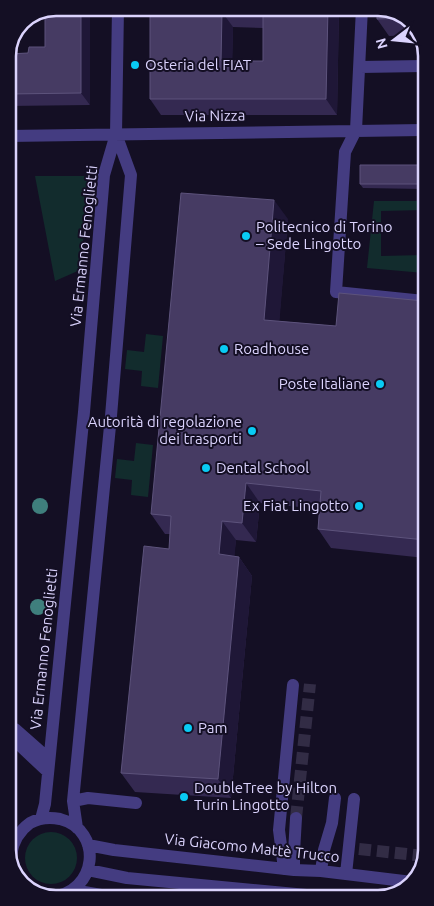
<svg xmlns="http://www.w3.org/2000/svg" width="434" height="906" font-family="Ubuntu,sans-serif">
<rect width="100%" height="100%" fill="#140f24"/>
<path fill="#122c2d" d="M 35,176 L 90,176 L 80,270 L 55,281 Z
M 374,201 L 424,201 L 424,210 L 381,211 L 381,256 L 424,255 L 424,273 L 367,268 Z
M 146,334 L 163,336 L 158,388 L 141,386 L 142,371 L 125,369 L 127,350 L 144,352 Z
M 136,443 L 153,445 L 148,497 L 131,495 L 132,480 L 115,478 L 117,459 L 134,461 Z
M25 858a26 26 0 1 1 52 0a26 26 0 1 1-52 0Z"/>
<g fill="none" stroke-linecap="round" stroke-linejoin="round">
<path stroke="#322c45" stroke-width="12" stroke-dasharray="12 6" stroke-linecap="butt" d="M 296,818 L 310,684
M 359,849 L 425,856"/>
<path stroke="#443c81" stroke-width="12" d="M 362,8 L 356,130 L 345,152 L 336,292 L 424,301
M 360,67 L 423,66
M 8,136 L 423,130
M 15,729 L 49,759
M 14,740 L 48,772
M 73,801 L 88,798 L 136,803
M 41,819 L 45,804 L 84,412 L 104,175 L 116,134 L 118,8
M 77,828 L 73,801 L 111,416 L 131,175 L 116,134
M 88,845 L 114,850 L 294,870 L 321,871 L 412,882
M 11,855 C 13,841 19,831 30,823 C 39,818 50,817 60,819 C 104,830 98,894 50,897
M 11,861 L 13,870
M 284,869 L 279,830 L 293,685
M 88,870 L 127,878 L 317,896
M 294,870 L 294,852 L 296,818
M 321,871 L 324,850 L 332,823 L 335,798
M 346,874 L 354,799
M 73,890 L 118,898"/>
</g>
<g fill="#3f7f7d">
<circle cx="40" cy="506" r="8"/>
<circle cx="38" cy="607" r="8"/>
</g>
<path fill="#342951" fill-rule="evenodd" d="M 150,8 L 339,8 L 337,115 L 161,115 L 150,99 ZM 233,27 L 263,28 L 263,61 L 232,61 Z
M 45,12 L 90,105 L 8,106 L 8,54 L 28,53 L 45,47 Z
M 407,17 L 421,35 L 389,36 L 377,19 Z
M 423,165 L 424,189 L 363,188 L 360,184 Z
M 288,219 L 279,321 L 336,326 L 424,301 L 425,558 L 331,548 L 318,529 L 319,509 L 260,503 L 256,542 L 236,540 L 234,556 L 239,557 L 252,576 L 231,798 L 135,792 L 121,773 L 169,549 L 170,534 L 165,534 L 151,514 Z"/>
<path fill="#1f1737" d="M 81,8 L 90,8 L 90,105 L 81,93 Z
M 328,8 L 339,8 L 337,115 L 326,99 Z
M 222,12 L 233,27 L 232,77 L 221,61 Z
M 274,200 L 288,219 L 278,339 L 264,320 Z
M 9,461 L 12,465 L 12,633 L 10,630 Z
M 246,483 L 260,503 L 256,542 L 242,523 Z
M 222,521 L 236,540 L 233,574 L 219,554 Z
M 239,557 L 252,576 L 231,798 L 218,779 Z"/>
<path fill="#463b63" stroke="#5d537c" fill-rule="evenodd" d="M 56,8 L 81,8 L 81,93 L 8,94 L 8,54 L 28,53 L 29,47 L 45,47 L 45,12 Z
M 150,8 L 328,8 L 326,99 L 150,99 ZM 222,12 L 263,12 L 263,61 L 221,61 Z
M 377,8 L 381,8 L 407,17 L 408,18 L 377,19 Z
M 360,165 L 423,165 L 424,184 L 360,184 Z
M 181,193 L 274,200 L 264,320 L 336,326 L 339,293 L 424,301 L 425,540 L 318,529 L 321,491 L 246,483 L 242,523 L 222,521 L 219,554 L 239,557 L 218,779 L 121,773 L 144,546 L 169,549 L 171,516 L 151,514 Z"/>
<g fill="#09cbf4" stroke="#140f24" stroke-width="2">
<circle cx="135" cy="65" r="5"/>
<circle cx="246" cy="236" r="5"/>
<circle cx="224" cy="349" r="5"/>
<circle cx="380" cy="384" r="5"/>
<circle cx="252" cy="431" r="5"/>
<circle cx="206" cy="468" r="5"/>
<circle cx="359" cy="506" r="5"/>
<circle cx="188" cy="728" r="5"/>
<circle cx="184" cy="797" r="5"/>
</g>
<g text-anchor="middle" stroke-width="4" stroke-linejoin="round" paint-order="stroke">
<g font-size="15" fill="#dbd3fd" stroke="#140f24" text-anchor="start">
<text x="145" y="70">Osteria del FIAT</text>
<text x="256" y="232">Politecnico di Torino<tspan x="256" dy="17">– Sede Lingotto</tspan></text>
<text x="234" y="354">Roadhouse</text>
<text x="370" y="389" text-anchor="end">Poste Italiane</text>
<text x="242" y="427" text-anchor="end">Autorità di regolazione<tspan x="242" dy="17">dei trasporti</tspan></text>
<text x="216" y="473">Dental School</text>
<text x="349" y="511" text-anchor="end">Ex Fiat Lingotto</text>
<text x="198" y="733">Pam</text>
<text x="194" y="793">DoubleTree by Hilton<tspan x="194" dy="17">Turin Lingotto</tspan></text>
</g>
<g font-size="15" fill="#dbd3fd" stroke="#140f24">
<text transform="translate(215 116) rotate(-1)" y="5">Via Nizza</text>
<text transform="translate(84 246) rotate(-84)" y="5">Via Ermanno Fenoglietti</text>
<text transform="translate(44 649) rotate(-84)" y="5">Via Ermanno Fenoglietti</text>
<text transform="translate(252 848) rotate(6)" y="5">Via Giacomo Mattè Trucco</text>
</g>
</g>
<path d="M0 0H434V906H0ZM56 16H378A40 40 0 0 1 418 56V850A40 40 0 0 1 378 890H56A40 40 0 0 1 16 850V56A40 40 0 0 1 56 16Z" fill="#140f24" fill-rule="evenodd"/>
<path fill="none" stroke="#dbd3fd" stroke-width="2.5" d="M56 16H378A40 40 0 0 1 418 56V850A40 40 0 0 1 378 890H56A40 40 0 0 1 16 850V56A40 40 0 0 1 56 16Z"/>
<g transform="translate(394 40) rotate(254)" stroke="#140f24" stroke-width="4" paint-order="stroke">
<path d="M0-4L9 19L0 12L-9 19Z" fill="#dbd3fd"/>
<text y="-8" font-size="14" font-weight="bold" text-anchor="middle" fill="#dbd3fd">N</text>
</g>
</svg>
